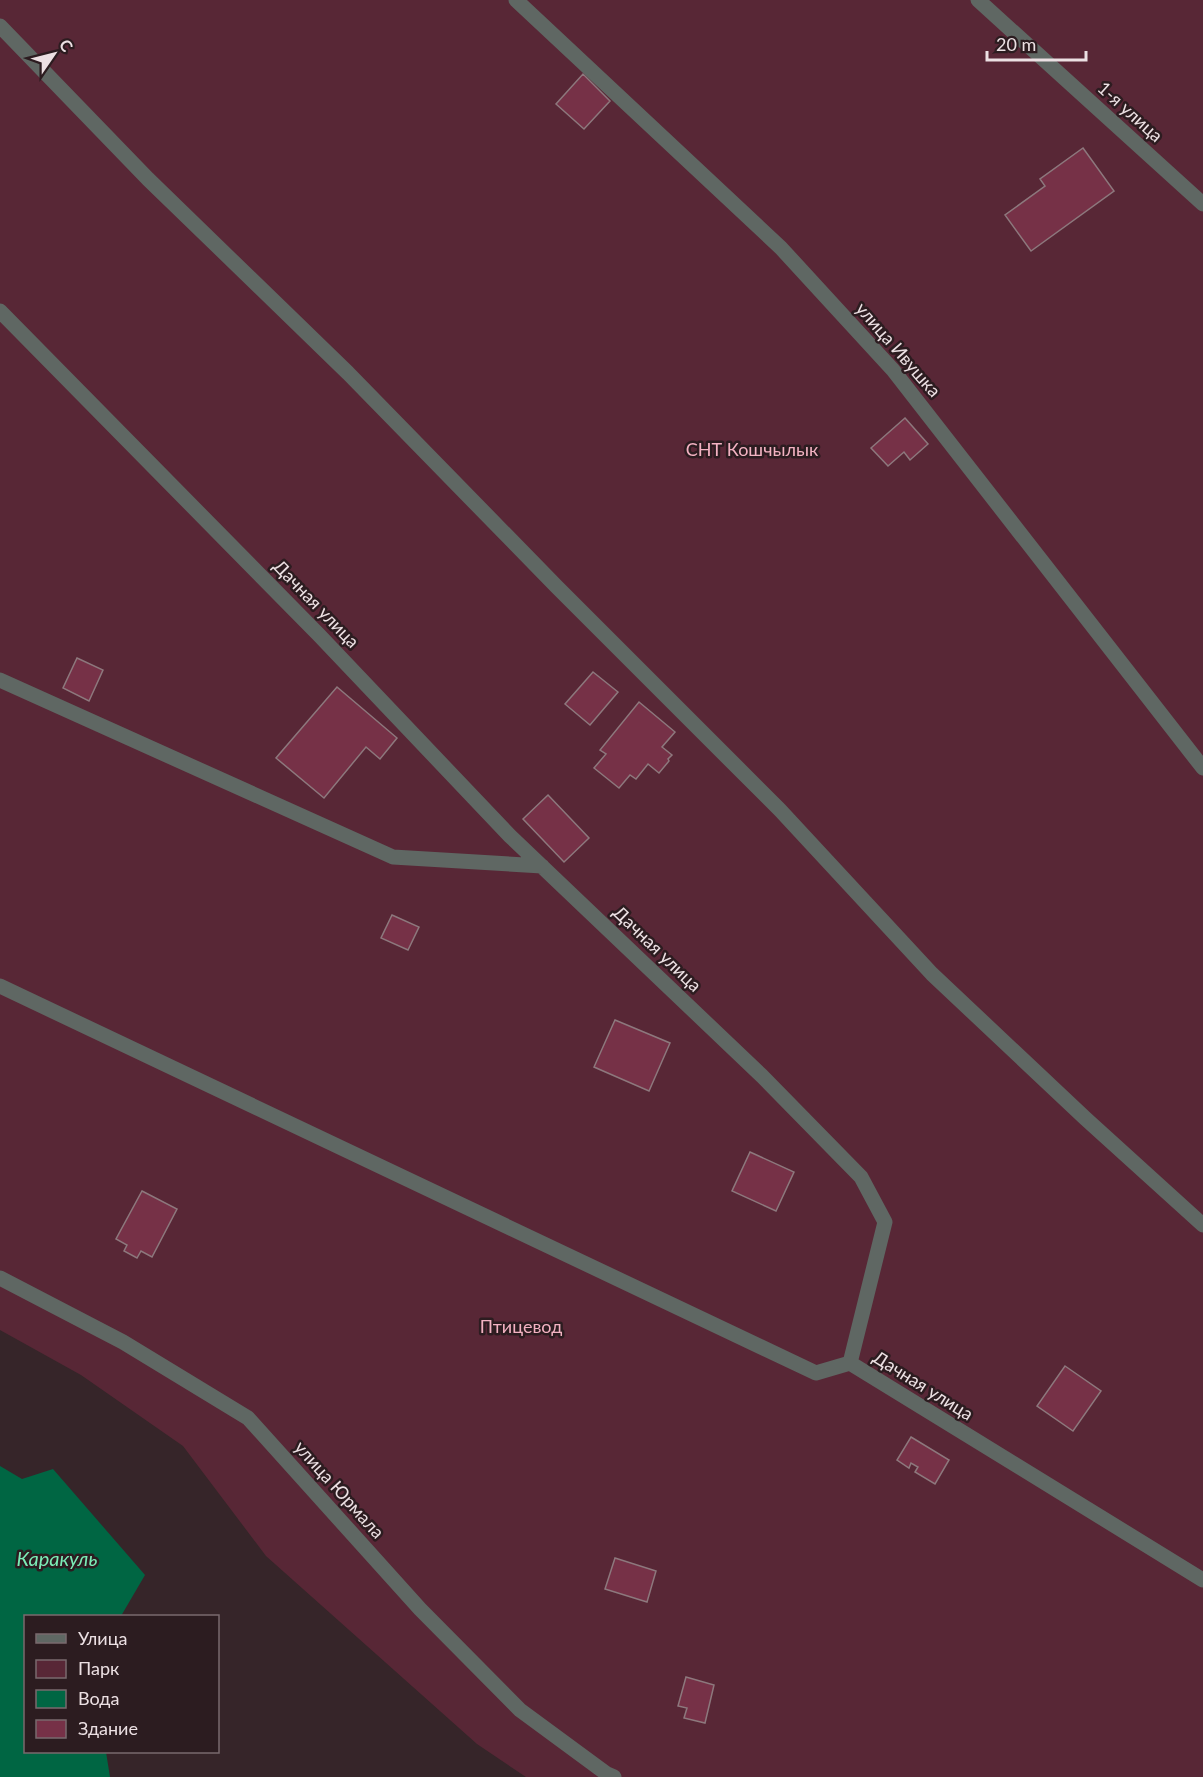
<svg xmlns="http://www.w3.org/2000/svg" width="1203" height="1777" font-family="Lato,sans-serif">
<rect width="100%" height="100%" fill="#362529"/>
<path fill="#582736" d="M 0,0 L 1203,0 L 1203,1777 L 526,1777 L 477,1744 L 266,1556 L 183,1446 L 81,1375 L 0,1330 Z"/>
<path fill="#006643" d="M 0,1466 L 22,1479 L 53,1469 L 145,1575 L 121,1616 L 26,1616 L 26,1752 L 106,1752 L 110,1777 L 0,1777 Z"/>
<path fill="#763147" stroke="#8d787d" stroke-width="1.5" d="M 583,74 L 610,101 L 584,129 L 556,104 Z
M 1083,148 L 1114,191 L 1031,251 L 1005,215 L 1045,186 L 1040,179 Z
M 905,418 L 928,444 L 910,460 L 904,452 L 888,466 L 871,448 Z
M 77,658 L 103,670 L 89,701 L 63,688 Z
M 593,672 L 618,692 L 590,725 L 565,704 Z
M 337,687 L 397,738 L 380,759 L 366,747 L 324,798 L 276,758 Z
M 639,702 L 675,732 L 662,747 L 672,755 L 668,759 L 669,761 L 659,773 L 648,764 L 636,779 L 630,775 L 619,788 L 594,768 L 606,754 L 600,750 Z
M 548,795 L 589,838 L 564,862 L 523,819 Z
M 392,915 L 419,927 L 408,950 L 381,938 Z
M 615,1020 L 670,1043 L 649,1091 L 594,1067 Z
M 750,1152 L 794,1172 L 776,1211 L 732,1191 Z
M 142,1191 L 177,1209 L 152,1257 L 141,1251 L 137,1258 L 124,1251 L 127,1245 L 116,1239 Z
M 1065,1366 L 1101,1391 L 1073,1431 L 1037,1406 Z
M 911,1437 L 949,1460 L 935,1484 L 915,1472 L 918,1467 L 911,1463 L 909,1468 L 897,1460 Z
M 615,1558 L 656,1571 L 647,1602 L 605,1589 Z
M 686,1677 L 714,1685 L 705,1723 L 684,1718 L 687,1708 L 678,1706 Z"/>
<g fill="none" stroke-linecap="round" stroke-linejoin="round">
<path stroke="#5f6763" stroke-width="15" d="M 516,0 L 781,248 L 893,370 L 1203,768
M 978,0 L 1203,204
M 0,26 L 148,179 L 348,373 L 557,587 L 780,810 L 932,974 L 1086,1119 L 1203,1225
M 0,311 L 319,635 L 510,836 L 762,1076 L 861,1177 L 885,1222 L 850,1363 L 1203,1580
M 0,680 L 393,857 L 542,866
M 0,986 L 816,1373 L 850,1363
M 0,1278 L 123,1342 L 248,1418 L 420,1609 L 520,1710 L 607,1774 L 614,1777"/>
</g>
<g text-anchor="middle" stroke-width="5" stroke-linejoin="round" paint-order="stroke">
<g font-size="18" fill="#ece0e3" stroke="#2c1c20">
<text transform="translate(1130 112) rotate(42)" y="6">1-я улица</text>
<text transform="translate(898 350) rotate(49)" y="6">улица Ивушка</text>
<text transform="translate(316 604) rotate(46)" y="6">Дачная улица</text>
<text transform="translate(657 949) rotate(44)" y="6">Дачная улица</text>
<text transform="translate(923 1386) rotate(32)" y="6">Дачная улица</text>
<text transform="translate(339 1490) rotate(48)" y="6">улица Юрмала</text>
</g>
<g font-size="18" fill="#f3b2c2" stroke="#2c1c20">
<text x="752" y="456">СНТ Кошчылык</text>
<text x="521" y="1333">Птицевод</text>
</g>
<g font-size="20" font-style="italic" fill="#7bedb7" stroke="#2c1c20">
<text x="57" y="1566">Каракуль</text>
</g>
</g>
<rect x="24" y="1615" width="195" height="138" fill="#2c1c20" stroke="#796a6e" stroke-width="1.5"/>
<rect x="36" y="1634" width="30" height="9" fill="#5f6763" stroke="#796a6e" stroke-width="1.5"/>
<text x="78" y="1645" font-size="18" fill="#ece0e3">Улица</text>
<rect x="36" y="1660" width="30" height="18" fill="#582736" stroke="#796a6e" stroke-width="1.5"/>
<text x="78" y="1675" font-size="18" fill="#ece0e3">Парк</text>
<rect x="36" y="1690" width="30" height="18" fill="#006643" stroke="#796a6e" stroke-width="1.5"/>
<text x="78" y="1705" font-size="18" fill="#ece0e3">Вода</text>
<rect x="36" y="1720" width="30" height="18" fill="#763147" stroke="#796a6e" stroke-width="1.5"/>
<text x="78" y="1735" font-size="18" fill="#ece0e3">Здание</text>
<g transform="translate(54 54) rotate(55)" stroke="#2c1c20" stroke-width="4.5" paint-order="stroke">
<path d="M0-4.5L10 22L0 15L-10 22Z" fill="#ece0e3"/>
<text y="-9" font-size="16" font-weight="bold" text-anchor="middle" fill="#ece0e3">С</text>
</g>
<path d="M987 51v9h99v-9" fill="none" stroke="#ece0e3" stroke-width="3"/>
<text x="996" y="51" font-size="18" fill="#ece0e3" stroke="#2c1c20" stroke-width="4.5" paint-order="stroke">20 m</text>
</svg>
